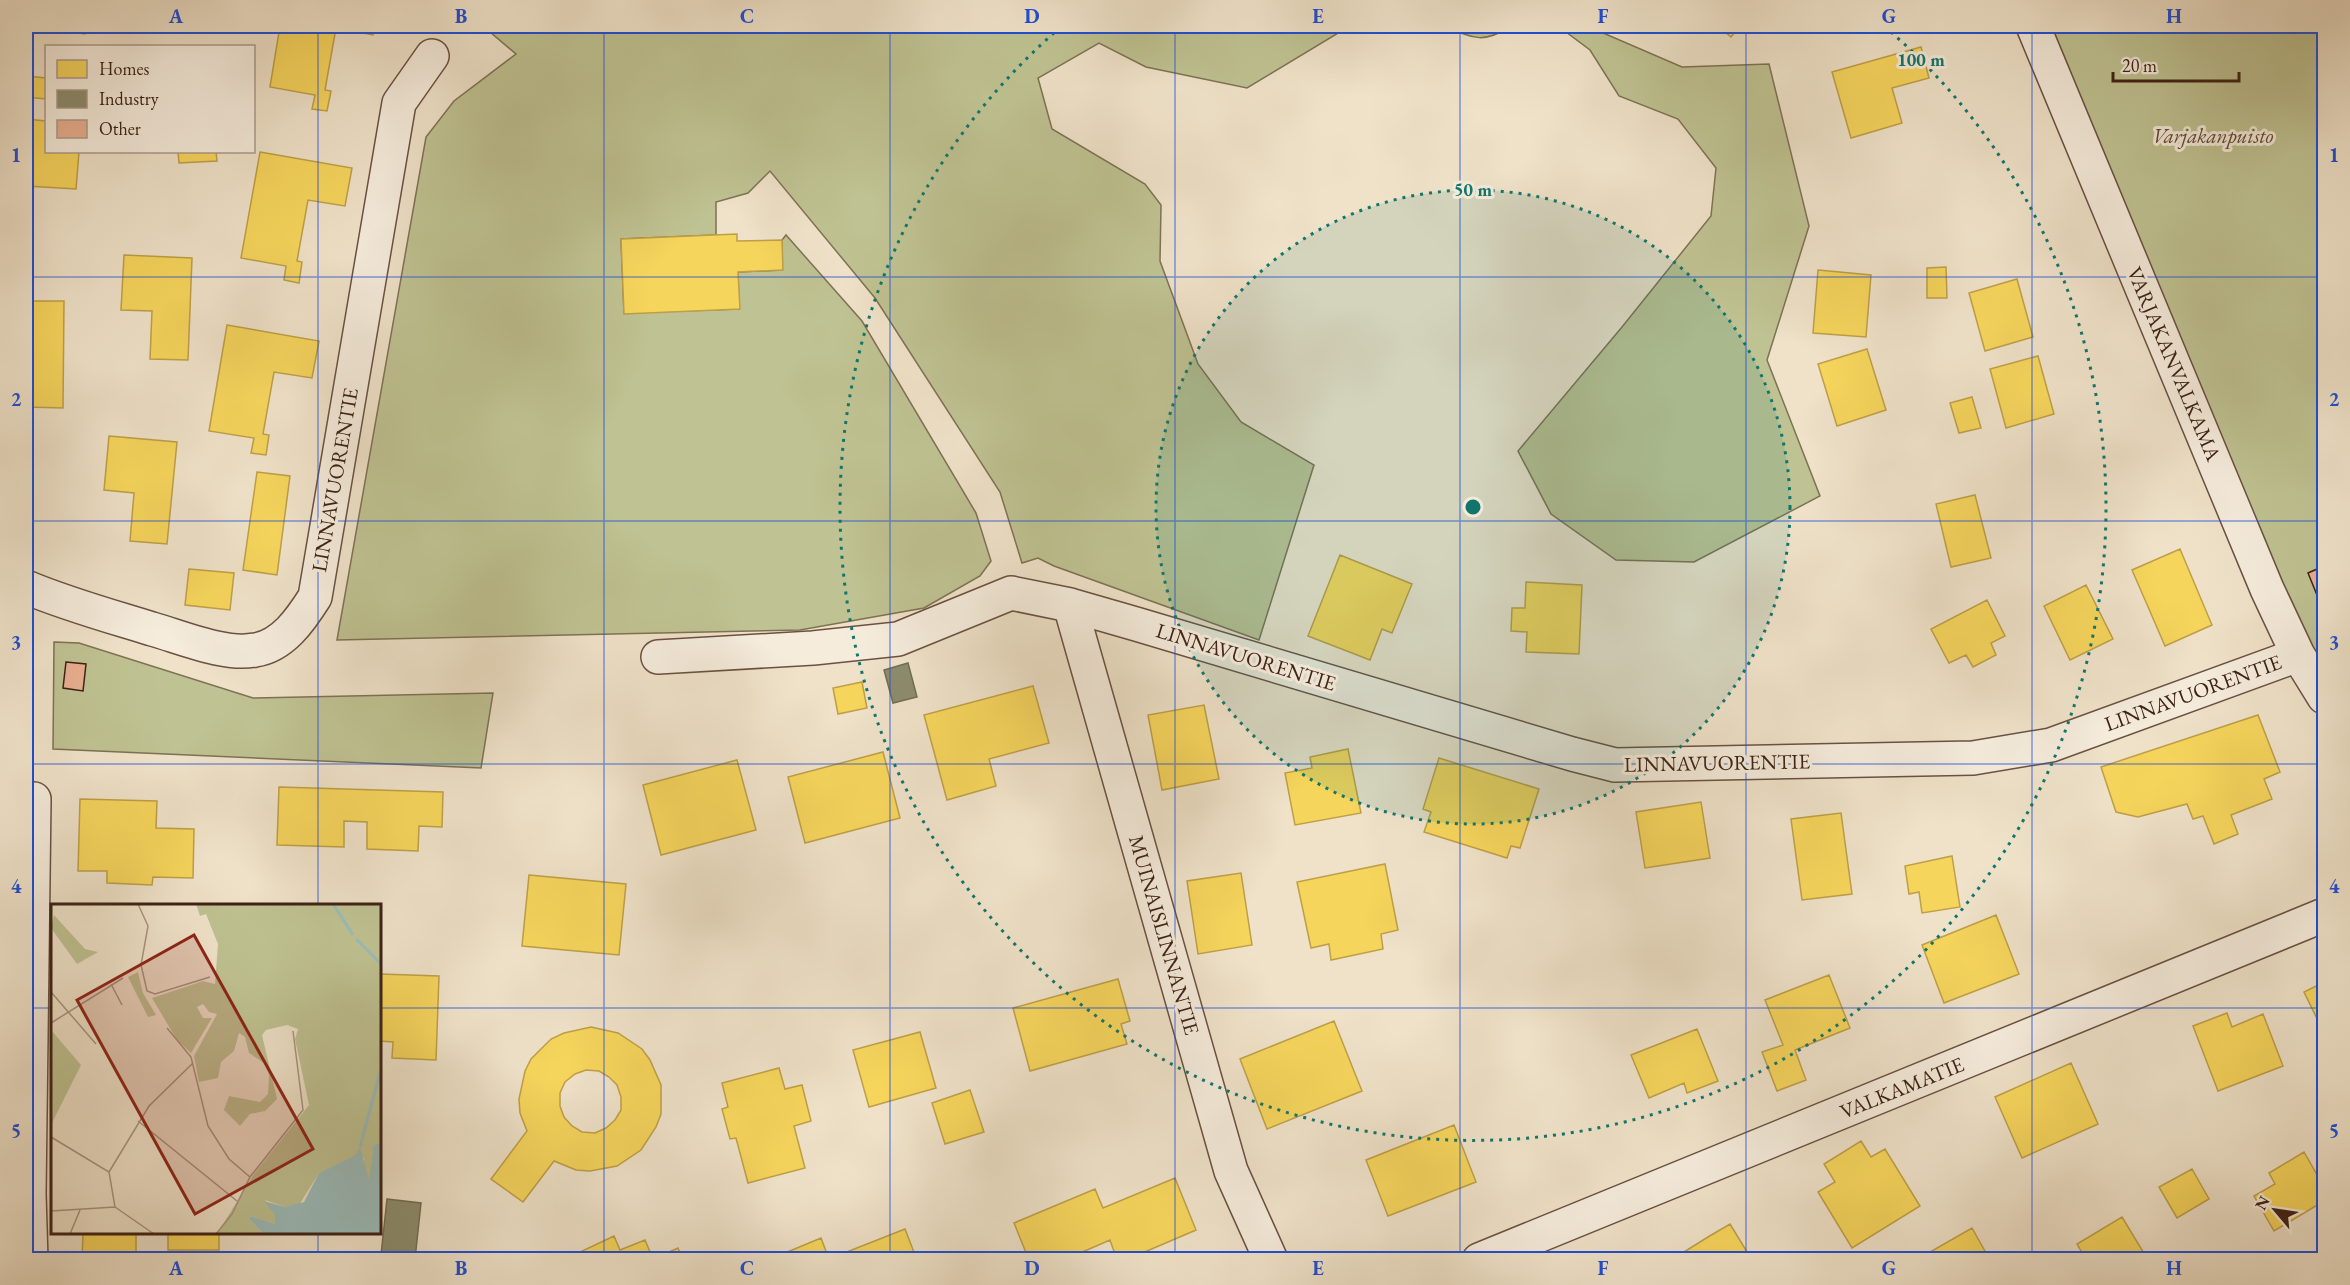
<svg xmlns="http://www.w3.org/2000/svg" width="2350" height="1285" font-family="'EB Garamond',serif">
<rect width="100%" height="100%" fill="#efe2c9"/>
<filter id="stains"><feTurbulence type="fractalNoise" baseFrequency=".00333" numOctaves="4"/><feColorMatrix values="0 0 0 0 .2 0 0 0 0 .09 0 0 0 0 .02 0 0 0 .5 -.17"/></filter>
<radialGradient id="worn" r=".72"><stop offset=".6" stop-color="#630" stop-opacity="0"/><stop offset="1" stop-color="#630" stop-opacity=".3"/></radialGradient>
<path fill="#bfc292" stroke="#7e7254" stroke-width="1.5" d="M 483,26 L 1366,26 L 1348,27 L 1247,88 L 1146,67 L 1099,43 L 1038,78 L 1052,129 L 1145,184 L 1161,205 L 1160,261 L 1198,364 L 1241,422 L 1314,465 L 1259,640 L 1054,566 L 1038,558 L 1022,563 L 1000,492 L 875,298 L 770,171 L 748,193 L 716,202 L 716,235 L 621,239 L 624,313 L 739,309 L 738,272 L 782,270 L 782,240 L 786,235 L 862,321 L 976,513 L 991,561 L 980,576 L 924,608 L 800,630 L 337,640 L 426,137 L 454,101 L 516,54 Z
M 1446,26 L 1512,26 C 1484,43 1475,40 1446,26 Z
M 1558,26 L 1587,26 L 1682,67 L 1769,64 L 1809,226 L 1767,360 L 1820,496 L 1694,562 L 1616,560 L 1551,514 L 1518,451 L 1622,327 L 1711,216 L 1716,168 L 1678,119 L 1619,96 L 1590,50 Z
M 2047,26 L 2324,26 L 2324,675 L 2287,604 Z
M 54,642 L 79,643 L 253,698 L 493,693 L 481,768 L 53,749 Z"/>
<path fill="#f6d55c" stroke="#be9f47" stroke-width="1.5" fill-rule="evenodd" d="M 26,26 L 86,26 L 85,34 Z
M 280,26 L 375,26 L 373,35 L 336,28 L 325,90 L 331,91 L 327,111 L 312,109 L 315,95 L 270,87 Z
M 1718,26 L 1740,26 L 1731,37 Z
M 1921,47 L 1929,78 L 1892,88 L 1902,123 L 1851,138 L 1832,72 Z
M 26,76 L 46,78 L 46,99 L 26,97 Z
M 26,119 L 46,121 L 46,152 L 79,152 L 76,189 L 26,186 Z
M 178,152 L 216,152 L 217,161 L 179,163 Z
M 260,152 L 352,168 L 345,206 L 308,200 L 297,261 L 302,262 L 299,283 L 284,280 L 286,266 L 241,258 Z
M 737,234 L 737,241 L 782,240 L 783,270 L 738,272 L 740,309 L 624,314 L 621,239 Z
M 124,255 L 192,258 L 188,360 L 150,359 L 152,311 L 121,310 Z
M 1946,267 L 1947,298 L 1927,298 L 1927,268 Z
M 1818,270 L 1871,275 L 1866,337 L 1813,333 Z
M 2017,279 L 2033,337 L 1985,351 L 1969,293 Z
M 26,301 L 64,301 L 63,408 L 26,407 Z
M 227,325 L 319,341 L 312,378 L 274,372 L 263,434 L 269,435 L 266,455 L 251,453 L 254,438 L 209,431 Z
M 1867,349 L 1886,410 L 1837,426 L 1818,364 Z
M 2038,356 L 2054,414 L 2006,428 L 1990,369 Z
M 1972,397 L 1981,428 L 1959,433 L 1950,403 Z
M 109,436 L 177,442 L 167,544 L 130,541 L 134,493 L 104,490 Z
M 257,472 L 290,476 L 277,575 L 243,570 Z
M 1975,495 L 1991,558 L 1951,567 L 1936,504 Z
M 2180,549 L 2212,625 L 2165,646 L 2132,570 Z
M 1340,555 L 1412,584 L 1392,633 L 1382,629 L 1370,660 L 1308,636 Z
M 189,569 L 234,573 L 230,610 L 185,605 Z
M 1526,582 L 1582,585 L 1579,654 L 1526,652 L 1527,632 L 1511,631 L 1512,608 L 1525,608 Z
M 2086,585 L 2113,639 L 2070,660 L 2044,606 Z
M 1987,600 L 2005,636 L 1991,643 L 1996,655 L 1973,667 L 1966,655 L 1949,663 L 1931,629 Z
M 862,682 L 867,708 L 838,714 L 833,688 Z
M 1033,686 L 1049,743 L 989,759 L 996,786 L 947,800 L 924,715 Z
M 1204,705 L 1219,779 L 1162,790 L 1148,715 Z
M 2258,715 L 2280,772 L 2264,779 L 2272,799 L 2231,815 L 2238,834 L 2214,844 L 2203,816 L 2193,819 L 2187,804 L 2138,817 L 2116,812 L 2101,767 Z
M 1348,749 L 1361,813 L 1295,825 L 1285,773 L 1312,768 L 1310,757 Z
M 883,752 L 900,818 L 805,843 L 788,777 Z
M 1439,758 L 1539,789 L 1520,848 L 1511,846 L 1507,858 L 1424,832 L 1431,812 L 1423,809 Z
M 737,760 L 756,830 L 661,855 L 643,785 Z
M 279,787 L 443,792 L 442,827 L 419,826 L 418,851 L 367,849 L 367,822 L 344,821 L 344,847 L 277,845 Z
M 80,799 L 157,801 L 156,828 L 194,829 L 193,878 L 153,877 L 152,885 L 107,883 L 107,871 L 78,871 Z
M 1701,802 L 1710,858 L 1645,868 L 1636,812 Z
M 1841,813 L 1852,894 L 1802,900 L 1791,819 Z
M 1952,856 L 1960,907 L 1922,913 L 1919,892 L 1909,894 L 1905,866 Z
M 1385,864 L 1398,930 L 1381,934 L 1383,949 L 1331,960 L 1329,944 L 1311,948 L 1297,882 Z
M 1241,873 L 1252,945 L 1198,954 L 1187,881 Z
M 529,875 L 626,884 L 619,955 L 522,946 Z
M 1996,915 L 2019,974 L 1944,1003 L 1922,945 Z
M 380,974 L 439,976 L 436,1060 L 392,1058 L 393,1042 L 380,1041 Z
M 1829,975 L 1850,1028 L 1795,1050 L 1806,1080 L 1777,1091 L 1762,1052 L 1783,1045 L 1765,1000 Z
M 1118,979 L 1130,1021 L 1121,1024 L 1127,1044 L 1030,1071 L 1013,1008 Z
M 2324,982 L 2324,1033 L 2304,992 Z
M 2227,1013 L 2232,1027 L 2263,1014 L 2283,1066 L 2218,1091 L 2193,1026 Z
M 1334,1021 L 1362,1091 L 1267,1129 L 1240,1059 Z
M 591,1027 L 618,1033 L 642,1049 L 650,1060 L 661,1085 L 661,1114 L 656,1127 L 641,1150 L 617,1166 L 590,1171 L 576,1170 L 554,1161 L 523,1202 L 491,1179 L 527,1131 L 520,1113 L 519,1099 L 525,1071 L 531,1059 L 551,1039 L 564,1033 ZM 586,1070 L 599,1071 L 609,1077 L 617,1085 L 621,1097 L 621,1110 L 615,1120 L 606,1128 L 595,1133 L 582,1132 L 572,1126 L 564,1117 L 560,1106 L 560,1093 L 565,1082 L 575,1074 Z
M 1697,1029 L 1718,1081 L 1687,1093 L 1684,1083 L 1649,1098 L 1631,1055 Z
M 920,1032 L 936,1088 L 869,1107 L 853,1050 Z
M 2071,1063 L 2098,1124 L 2022,1158 L 1995,1097 Z
M 779,1068 L 785,1089 L 802,1085 L 811,1121 L 794,1126 L 805,1168 L 748,1183 L 736,1138 L 730,1139 L 722,1109 L 728,1107 L 722,1083 Z
M 970,1090 L 984,1132 L 945,1144 L 932,1103 Z
M 1454,1125 L 1476,1182 L 1388,1216 L 1366,1160 Z
M 1861,1141 L 1871,1157 L 1885,1149 L 1920,1206 L 1852,1248 L 1818,1192 L 1835,1182 L 1824,1164 Z
M 2304,1152 L 2324,1187 L 2324,1201 L 2274,1231 L 2254,1196 L 2275,1184 L 2269,1173 Z
M 2192,1169 L 2209,1199 L 2177,1218 L 2159,1187 Z
M 1175,1178 L 1196,1230 L 1126,1260 L 1117,1260 L 1110,1240 L 1064,1260 L 1029,1260 L 1014,1223 L 1095,1189 L 1103,1208 Z
M 2122,1217 L 2148,1260 L 2086,1260 L 2077,1244 Z
M 1730,1224 L 1752,1260 L 1671,1260 L 1708,1237 Z
M 1972,1228 L 1990,1260 L 1925,1260 L 1923,1256 Z
M 905,1229 L 917,1260 L 768,1260 L 821,1238 L 829,1259 Z
M 83,1232 L 136,1232 L 136,1260 L 82,1260 Z
M 168,1232 L 219,1232 L 219,1250 L 168,1250 Z
M 614,1236 L 620,1250 L 645,1240 L 653,1259 L 678,1248 L 683,1260 L 586,1260 L 582,1251 Z"/>
<path fill="#8c8c6e" stroke="#746c53" stroke-width="1.5" d="M 908,663 L 917,697 L 893,703 L 884,670 Z
M 387,1199 L 421,1203 L 415,1259 L 381,1255 Z"/>
<path fill="#e8af90" stroke="#3d2115" stroke-width="1.5" d="M 2324,566 L 2324,598 L 2319,600 L 2308,573 Z
M 66,662 L 86,664 L 83,691 L 63,688 Z"/>
<g fill="none" stroke-linecap="round" stroke-linejoin="round">
<defs>
<path id="street" d="M 2033,26 L 2267,589 L 2298,655 L 2324,697
M 26,587 C 66,604 110,616 152,629 C 181,637 225,656 255,650 C 283,646 301,619 315,597 L 399,103 L 432,56
M 1070,605 L 1231,1171 L 1271,1260
M 658,657 L 813,648 L 898,639 L 1011,593 L 1070,605 L 1136,624 L 1572,754 L 1615,765 L 1973,758 L 2051,745 L 2298,655
M 31,1260 L 29,1194 L 34,799
M 1479,1260 L 2324,915"/>
</defs>
<use href="#street" stroke="#6a5142" stroke-width="36"/>
<use href="#street" stroke="#f5ecdc" stroke-width="33"/>
</g>
<path fill="none" stroke="#1d4ed8" stroke-width="1.5" stroke-opacity="0.55" d="M 318,26 L 318,906M 604,26 L 604,1260M 890,26 L 890,1260M 1175,26 L 1175,1260M 1460,26 L 1460,1260M 1746,26 L 1746,1260M 2032,26 L 2032,1260M 26,277 L 2324,277M 26,521 L 2324,521M 26,764 L 2324,764M 26,1008 L 52,1008M 380,1008 L 2324,1008M 318,1232 L 318,1260"/>
<circle cx="1473" cy="507" r="317" fill="#0f766e" fill-opacity=".12"/>
<g fill="none" stroke="#0f766e" stroke-width="3" stroke-dasharray="3 6">
<circle cx="1473" cy="507" r="317"/>
<path d="M1884 26A633 633 0 1 1 1062 26"/>
</g>
<g text-anchor="middle" stroke-width="6" stroke-linejoin="round" paint-order="stroke">
<g font-size="21" font-style="italic" fill="#5e4934" stroke="#f5ecdc">
<text x="2213" y="143">Varjakanpuisto</text>
</g>
<g font-size="21" fill="#3d2115" stroke="#f5ecdc">
<text transform="translate(2174 364) rotate(67)" y="7">VARJAKANVALKAMA</text>
<text transform="translate(335 480) rotate(-80)" y="7">LINNAVUORENTIE</text>
<text transform="translate(1246 657) rotate(17)" y="7">LINNAVUORENTIE</text>
<text transform="translate(2193 693) rotate(-20)" y="7">LINNAVUORENTIE</text>
<text transform="translate(1717 763) rotate(-1)" y="7">LINNAVUORENTIE</text>
<text transform="translate(1164 935) rotate(74)" y="7">MUINAISLINNANTIE</text>
<text transform="translate(1902 1088) rotate(-22)" y="7">VALKAMATIE</text>
</g>
</g>
<g transform="translate(51 904)">
<rect width="330" height="330" fill="#efe2c9"/>
<path d="M 145,0 L 330,0 L 330,330 L 313,323 L 313,255 L 308,251 L 268,269 L 248,301 L 234,303 L 214,296 L 224,311 L 224,320 L 200,312 L 198,315 L 213,330 L 166,330 L 203,270 L 258,201 L 244,135 L 247,125 L 236,121 L 215,126 L 211,131 L 226,195 L 214,207 L 199,210 L 189,222 L 173,206 L 178,192 L 209,198 L 217,190 L 218,171 L 213,159 L 198,149 L 194,133 L 188,129 L 183,147 L 170,158 L 167,174 L 148,178 L 143,152 L 166,110 L 158,108 L 152,100 L 146,103 L 152,114 L 161,114 L 140,149 L 126,136 L 101,94 L 152,77 L 164,80 L 167,40 L 155,10 L 149,12 ZM 3,11 L 34,45 L 47,48 L 26,60 L 0,24 ZM 87,68 L 92,89 L 105,111 L 97,113 L 77,73 ZM 0,126 L 30,161 L 0,221 Z" fill="#bfc292"/>
<path d="M 330,238 L 330,330 L 213,330 L 198,315 L 200,312 L 224,320 L 224,311 L 213,297 L 234,303 L 253,298 L 268,269 L 305,251 L 309,243 L 318,276 L 323,242 Z" fill="#9bbdbc"/>
<path fill="none" stroke="#9bbdbc" stroke-width="3" d="M 282,0 L 302,31M 305,35 L 330,60M 309,243 L 330,165"/>
<path fill="none" stroke="#a89581" stroke-width="1.5" d="M 87,0 L 97,22 L 90,61 L 96,87 L 104,90 L 159,73M 60,80 L 71,101M 0,88 L 45,140M 0,119 L 72,74M 116,124 L 140,153 L 157,222 L 178,255 L 199,273M 87,217 L 186,297M 0,233 L 58,268 L 64,303M 58,268 L 98,202 L 142,159M 64,303 L 103,330M 0,307 L 64,303M 19,330 L 29,306M 165,330 L 181,310 L 199,273 L 252,206 L 242,127"/>
<path fill="#8f2418" fill-opacity="0.15" stroke="#8f2418" stroke-width="3" d="M 143,31 L 262,245 L 144,310 L 26,96 Z"/>
<rect width="330" height="330" fill="none" stroke="#3d2115" stroke-width="3"/>
</g>
<circle cx="1473" cy="507" r="9" fill="#0f766e" stroke="#f5ecdc" stroke-width="3"/>
<g font-size="18" text-anchor="middle" font-weight="bold" fill="#0f766e" stroke="#f5ecdc" stroke-width="6" stroke-linejoin="round" paint-order="stroke">
<text x="1921" y="66">100 m</text>
<text x="1473" y="196">50 m</text>
</g>
<rect width="2350" height="1285" fill="none" stroke="#efe2c9" stroke-width="66"/>
<rect x="45" y="45" width="210" height="108" fill="#f5ecdc" stroke="#ab9b8c" stroke-width="1.5"/>
<rect x="57" y="60" width="30" height="18" fill="#f6d55c" stroke="#ab9b8c" stroke-width="1.5"/>
<text x="99" y="75" font-size="18" fill="#3d2115">Homes</text>
<rect x="57" y="90" width="30" height="18" fill="#8c8c6e" stroke="#ab9b8c" stroke-width="1.5"/>
<text x="99" y="105" font-size="18" fill="#3d2115">Industry</text>
<rect x="57" y="120" width="30" height="18" fill="#e8af90" stroke="#ab9b8c" stroke-width="1.5"/>
<text x="99" y="135" font-size="18" fill="#3d2115">Other</text>
<g transform="translate(2275 1210) rotate(299)" stroke="#f5ecdc" stroke-width="4.5" paint-order="stroke">
<path d="M0-4.5L10 22L0 15L-10 22Z" fill="#3d2115"/>
<text y="-9" font-size="16" font-weight="bold" text-anchor="middle" fill="#3d2115">N</text>
</g>
<path d="M2113 72v9h126v-9" fill="none" stroke="#3d2115" stroke-width="3"/>
<text x="2122" y="72" font-size="18" fill="#3d2115" stroke="#f5ecdc" stroke-width="4.5" paint-order="stroke">20 m</text>
<rect x="33" y="33" width="2284" height="1219" fill="none" stroke="#1d4ed8" stroke-width="2"/>
<g font-size="20" text-anchor="middle" font-weight="bold" fill="#1d4ed8">
<text x="176" y="23">A</text>
<text x="461" y="23">B</text>
<text x="747" y="23">C</text>
<text x="1032" y="23">D</text>
<text x="1318" y="23">E</text>
<text x="1603" y="23">F</text>
<text x="1889" y="23">G</text>
<text x="2174" y="23">H</text>
<text x="16" y="162">1</text>
<text x="2334" y="162">1</text>
<text x="16" y="406">2</text>
<text x="2334" y="406">2</text>
<text x="16" y="649">3</text>
<text x="2334" y="649">3</text>
<text x="16" y="893">4</text>
<text x="2334" y="893">4</text>
<text x="16" y="1137">5</text>
<text x="2334" y="1137">5</text>
<text x="176" y="1275">A</text>
<text x="461" y="1275">B</text>
<text x="747" y="1275">C</text>
<text x="1032" y="1275">D</text>
<text x="1318" y="1275">E</text>
<text x="1603" y="1275">F</text>
<text x="1889" y="1275">G</text>
<text x="2174" y="1275">H</text>
</g>
<rect width="100%" height="100%" filter="url(#stains)"/>
<rect width="100%" height="100%" fill="url(#worn)"/>
</svg>
